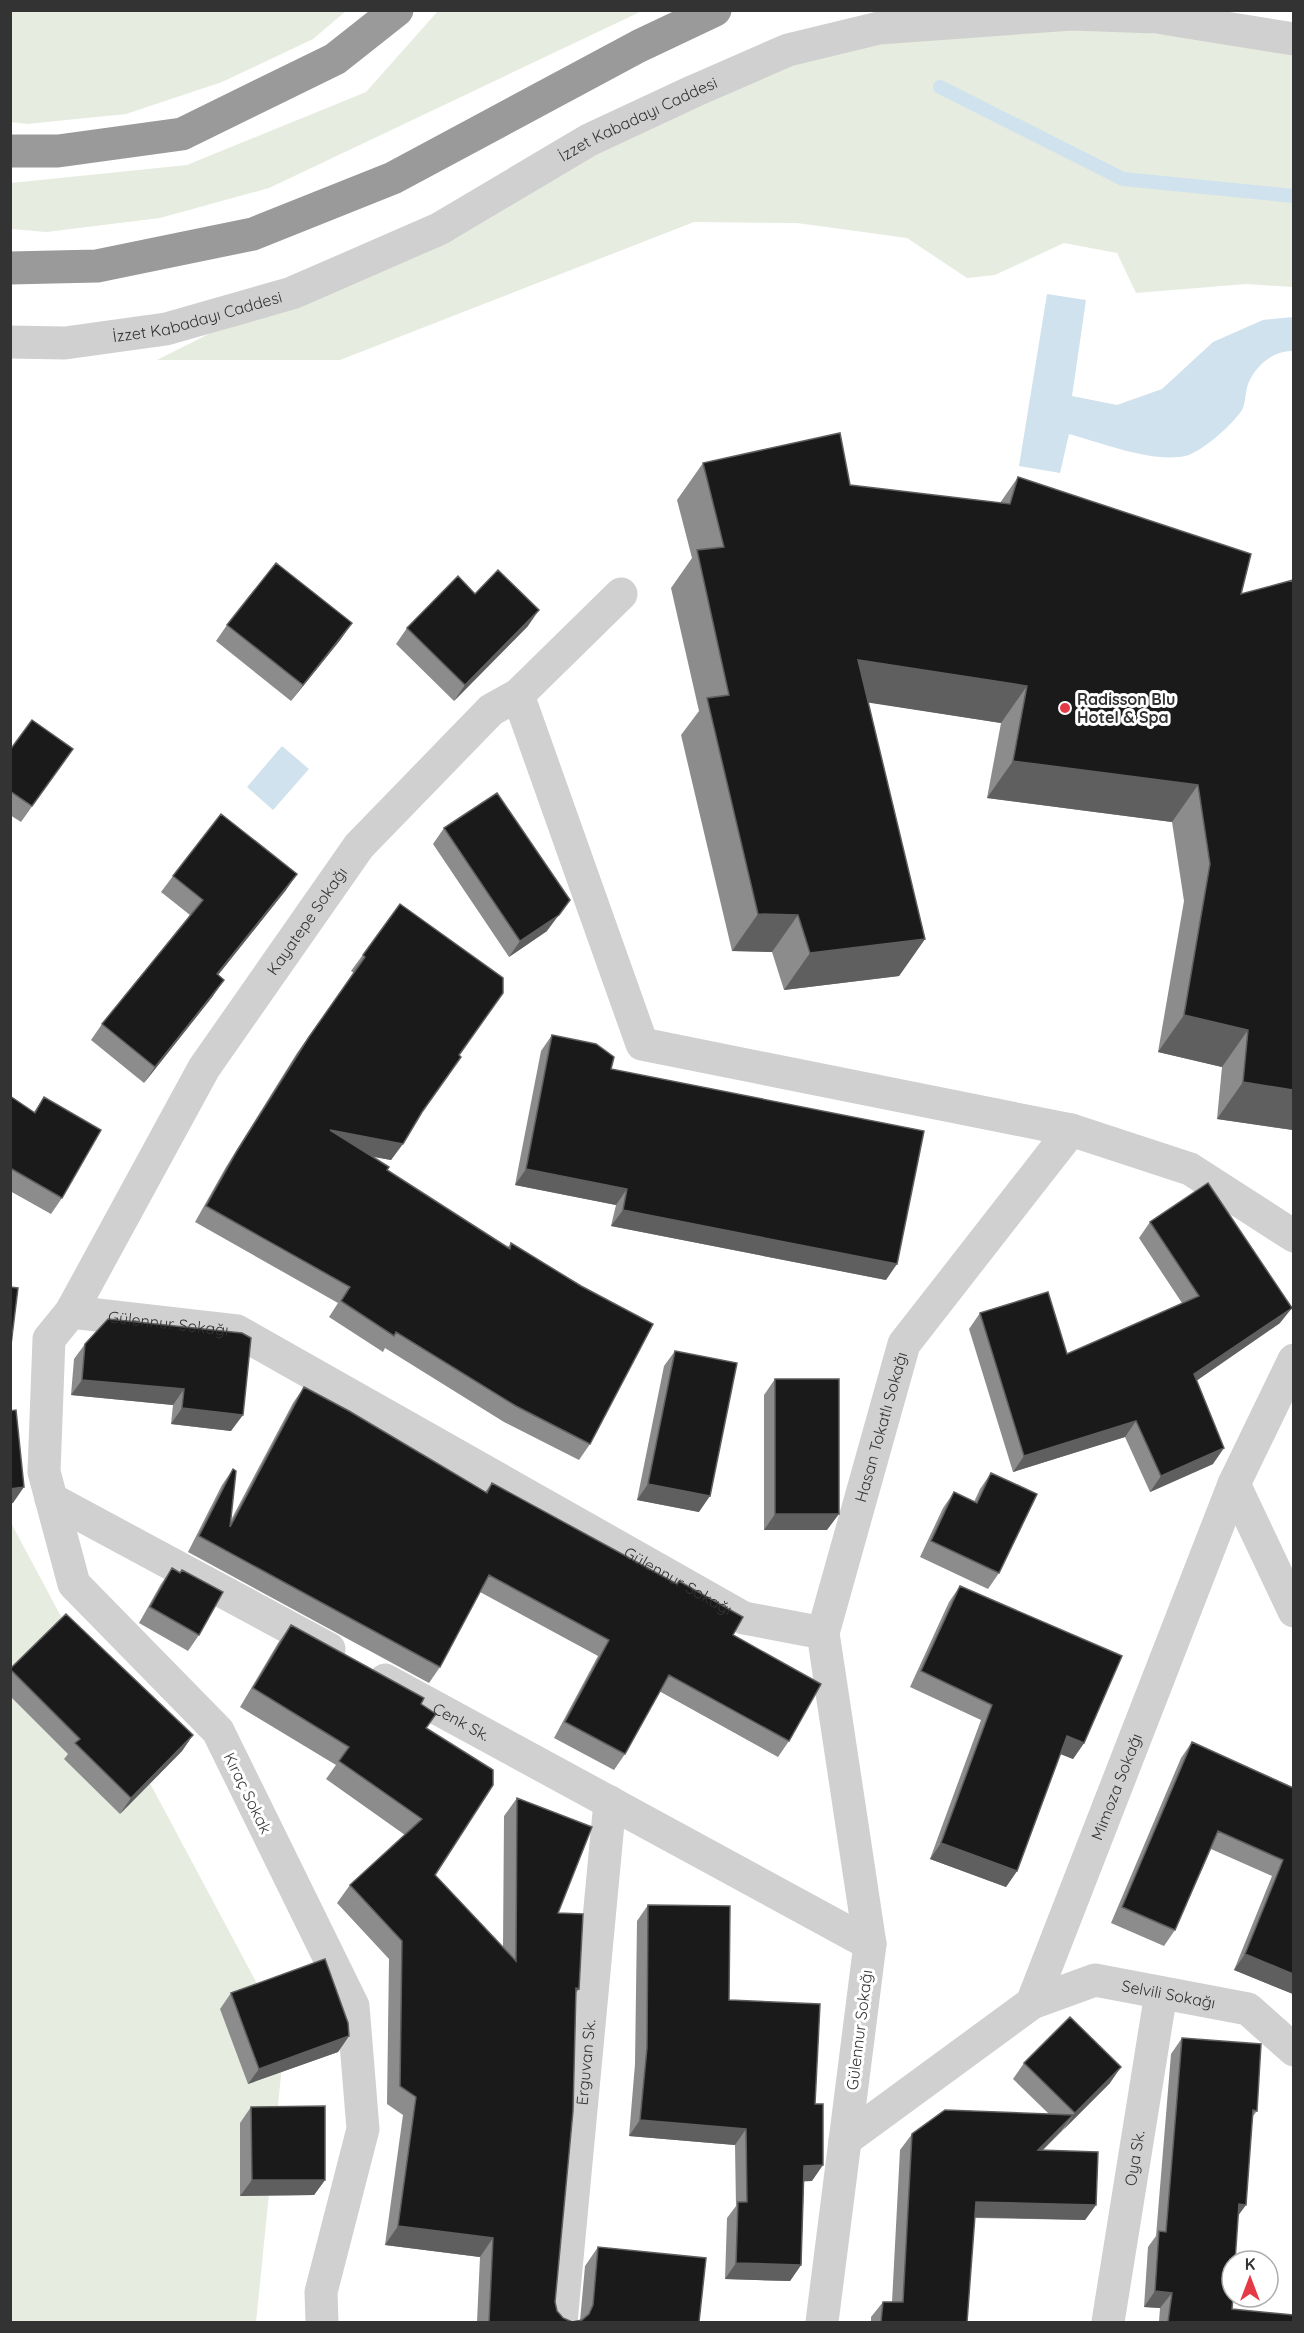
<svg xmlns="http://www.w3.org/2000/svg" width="1304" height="2333" font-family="Quicksand,sans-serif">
<rect width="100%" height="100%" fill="#fff"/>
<path fill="#e6ecdf" d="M 10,11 L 11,10 L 346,11 L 313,39 L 222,82 L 126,114 L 27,124 L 11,122 Z
M 438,11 L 642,11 L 269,188 L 160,218 L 46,232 L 11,229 L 11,183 L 187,165 L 366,92 Z
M 1023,16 L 1293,52 L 1293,287 L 1246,284 L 1136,293 L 1117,253 L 1064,243 L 995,275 L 967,278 L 907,238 L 797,223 L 694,222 L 340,360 L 157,360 L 663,106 L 830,36 Z
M 10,1521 L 285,2036 L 256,2322 L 11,2322 Z"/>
<path fill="#cfe2ee" d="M 1047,294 L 1086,300 L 1072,396 L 1117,405 L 1162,389 L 1213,342 L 1263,320 L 1293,317 L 1293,351 C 1274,350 1256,365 1248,384 C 1245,392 1246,403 1242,410 C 1233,424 1201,453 1185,456 C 1152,463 1102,443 1069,434 L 1060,473 L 1019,466 Z
M 282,746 L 309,769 L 273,810 L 247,787 Z"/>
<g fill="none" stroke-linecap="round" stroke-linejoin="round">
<path stroke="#cfe2ee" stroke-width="14" d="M 940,87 L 1123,179 L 1294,196"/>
<g stroke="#d0d0d0" stroke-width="33">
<path id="s1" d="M 10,342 L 65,343 L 166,329 L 292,293 L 439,229 L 589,140 L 694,91 L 788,50 L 879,28 L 1072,14 L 1156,17 L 1294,39"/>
<path d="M 518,695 L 642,1044 L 1071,1130 L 1190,1169 L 1294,1236"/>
<path id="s2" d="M 71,1312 L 237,1331 L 744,1618 L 823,1633 L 870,1944 L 822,2322"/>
<path d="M 1234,1484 L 1294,1611"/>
<path d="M 51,1499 L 329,1649"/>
<path id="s3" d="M 823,1633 L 904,1344 L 1071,1130"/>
<path id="s4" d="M 385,1680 L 870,1944"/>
<path id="s5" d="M 1032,2003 L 1095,1980 L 1248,2009 L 1294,2050"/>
<path id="s6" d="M 845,2140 L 1032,2003 L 1234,1484 L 1294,1360"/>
<path id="s7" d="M 322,2322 L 321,2292 L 363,2129 L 353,2006 L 218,1731 L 74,1584 L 44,1472 L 49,1339 L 71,1312 L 204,1068 L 359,846 L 491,710 L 518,695 L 621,594"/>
<path id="s8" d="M 561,2322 L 610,1802"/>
<path id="s9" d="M 1108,2322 L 1161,1993"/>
</g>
<path stroke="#9a9a9a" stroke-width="33" d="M 10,151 L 58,151 L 182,134 L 335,59 L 397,10
M 10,268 L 97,266 L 253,234 L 393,178 L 639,46 L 715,10"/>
</g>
<path fill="#8c8c8c" d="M 703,463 L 850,485 L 1000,503 L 1018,477 L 1241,594 L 1293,580 L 1293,1130 L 1217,1119 L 1222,1067 L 1158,1052 L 1184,901 L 1172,822 L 987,798 L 1001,723 L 868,702 L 925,939 L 899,976 L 784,990 L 772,952 L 732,951 L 681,735 L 699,711 L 671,588 L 692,558 L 677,500 Z
M 475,594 L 528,626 L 454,701 L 396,644 L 407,628 Z
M 227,625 L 341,639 L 291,701 L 216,641 Z
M 73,749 L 21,822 L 10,815 L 10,750 Z
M 444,828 L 547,931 L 509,957 L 433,844 Z
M 173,876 L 286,890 L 218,975 L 213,996 L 144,1083 L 91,1040 L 102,1024 L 190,915 L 161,892 Z
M 400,904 L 459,1055 L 391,1160 L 373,1157 L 387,1170 L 508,1247 L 511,1243 L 590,1444 L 579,1460 L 504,1422 L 385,1348 L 383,1352 L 329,1317 L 338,1303 L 195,1222 L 226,1167 L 297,1053 L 354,973 L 351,971 Z
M 552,1035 L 611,1069 L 886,1280 L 611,1226 L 616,1205 L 515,1185 L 541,1051 Z
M 10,1096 L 34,1112 L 44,1097 L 62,1198 L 51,1214 L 10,1191 Z
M 1150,1222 L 1280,1323 L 1196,1381 L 1213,1464 L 1150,1492 L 1125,1437 L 1013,1472 L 969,1329 L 980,1313 L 1067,1354 L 1182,1303 L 1139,1238 Z
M 251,1338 L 231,1431 L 171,1424 L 173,1405 L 71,1395 L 74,1359 L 85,1344 Z
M 675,1351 L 699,1512 L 637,1500 L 664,1366 Z
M 775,1379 L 827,1530 L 764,1530 L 764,1395 Z
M 304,1387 L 485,1492 L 492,1483 L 733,1635 L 789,1741 L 778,1757 L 659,1691 L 625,1754 L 614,1770 L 554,1738 L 598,1656 L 480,1592 L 440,1667 L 429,1683 L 188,1552 L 222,1485 L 233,1469 L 231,1520 L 293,1403 Z
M 991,1473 L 999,1573 L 988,1589 L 920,1557 L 943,1508 L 954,1492 L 974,1502 L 980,1489 Z
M 172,1568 L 180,1572 L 199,1635 L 188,1651 L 139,1623 L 161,1584 Z
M 960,1586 L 1084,1743 L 1073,1759 L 1060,1754 L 1017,1871 L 1006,1887 L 930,1859 L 981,1720 L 910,1687 L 949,1602 Z
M 291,1625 L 421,1704 L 426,1728 L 435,1875 L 503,1947 L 504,1816 L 517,1798 L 558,1913 L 579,1989 L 576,1993 L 555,2302 L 557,2311 L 563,2318 L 572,2322 L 580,2321 L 585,2266 L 598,2247 L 699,2322 L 477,2322 L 480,2257 L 385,2245 L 403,2115 L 387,2104 L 389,1959 L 337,1903 L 350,1885 L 405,1835 L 326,1779 L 336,1765 L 240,1707 L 278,1643 Z
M 10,1669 L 193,1735 L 182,1751 L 120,1814 L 64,1759 L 68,1754 L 10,1696 Z
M 1192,1742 L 1293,1787 L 1293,1786 L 1293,1994 L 1234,1970 L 1272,1876 L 1211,1849 L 1175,1930 L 1164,1946 L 1111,1923 L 1181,1758 Z
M 648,1905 L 729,2000 L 812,2181 L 804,2181 L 801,2265 L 790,2281 L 725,2279 L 727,2218 L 736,2206 L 735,2145 L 629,2136 L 635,2064 L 637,1921 Z
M 231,1993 L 349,2036 L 338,2052 L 248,2084 L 220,2009 Z
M 1182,2038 L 1257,2111 L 1253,2116 L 1238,2215 L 1232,2309 L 1293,2322 L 1159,2322 L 1160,2308 L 1144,2307 L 1148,2247 L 1156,2236 L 1171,2054 Z
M 1024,2063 L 1110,2083 L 1043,2150 L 1096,2205 L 1085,2220 L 974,2218 L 967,2322 L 871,2322 L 871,2317 L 883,2302 L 892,2302 L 900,2150 L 912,2134 L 1049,2114 L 1013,2079 Z
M 251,2107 L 325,2180 L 314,2195 L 240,2196 L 240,2123 Z"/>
<path fill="#5f5f5f" d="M 539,610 L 528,626 L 454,701 L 465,685 Z
M 352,623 L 341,639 L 291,701 L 303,685 Z
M 858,660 L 1027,686 L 1001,723 L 832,697 Z
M 1013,761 L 1198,785 L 1172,822 L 987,798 Z
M 297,874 L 286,890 L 206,990 L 217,974 Z
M 570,900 L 547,931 L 509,957 L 520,941 Z
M 758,914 L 798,915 L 772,952 L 732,951 Z
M 925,939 L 899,976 L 784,990 L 810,953 Z
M 224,980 L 213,996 L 144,1083 L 155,1067 Z
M 1184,1015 L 1248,1030 L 1222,1067 L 1158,1052 Z
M 1243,1082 L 1293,1090 L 1293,1130 L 1217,1119 Z
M 330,1130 L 403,1144 L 391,1160 L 319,1146 Z
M 526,1169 L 627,1189 L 616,1205 L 515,1185 Z
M 623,1210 L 897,1264 L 886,1280 L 611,1226 Z
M 1292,1308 L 1280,1323 L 1183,1390 L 1194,1374 Z
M 82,1380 L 184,1389 L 173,1405 L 71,1395 Z
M 182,1408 L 243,1415 L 231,1431 L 171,1424 Z
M 1136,1421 L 1125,1437 L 1013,1472 L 1024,1456 Z
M 1224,1448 L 1213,1464 L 1150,1492 L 1161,1476 Z
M 648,1484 L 710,1496 L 699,1512 L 637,1500 Z
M 24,1487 L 13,1503 L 10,1504 L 10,1489 Z
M 775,1514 L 839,1514 L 827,1530 L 764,1530 Z
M 193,1735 L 182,1751 L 120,1814 L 131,1798 Z
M 1067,1736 L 1084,1743 L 1073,1759 L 1056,1752 Z
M 941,1843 L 1017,1871 L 1006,1887 L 930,1859 Z
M 1245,1954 L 1293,1974 L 1293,1994 L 1234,1970 Z
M 349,2036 L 338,2052 L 248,2084 L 259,2069 Z
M 1121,2067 L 1110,2083 L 1064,2129 L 1075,2113 Z
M 1073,2115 L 1061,2131 L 1027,2166 L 1038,2150 Z
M 640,2120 L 746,2129 L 735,2145 L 629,2136 Z
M 823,2165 L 812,2181 L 793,2182 L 804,2166 Z
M 252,2180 L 325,2180 L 314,2195 L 240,2196 Z
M 976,2202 L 1096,2205 L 1085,2220 L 964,2217 Z
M 1239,2204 L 1246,2205 L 1235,2220 Z
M 398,2226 L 493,2238 L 480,2257 L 385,2245 Z
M 736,2263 L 801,2265 L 790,2281 L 725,2279 Z
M 1155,2291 L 1172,2293 L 1160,2308 L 1144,2307 Z"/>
<path fill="#1a1a1a" stroke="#5f5f5f" stroke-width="1.5" d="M 840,433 L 850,485 L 1010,504 L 1018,477 L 1251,554 L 1241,594 L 1293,580 L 1293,1090 L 1243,1082 L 1248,1030 L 1184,1015 L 1210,864 L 1198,785 L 1013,761 L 1027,686 L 858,660 L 925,939 L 810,953 L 798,915 L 758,914 L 707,698 L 729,695 L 697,550 L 724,547 L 703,463 Z
M 276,563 L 352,623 L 303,685 L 227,625 Z
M 498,570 L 539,610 L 465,685 L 407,628 L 458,576 L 475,594 Z
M 32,720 L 73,749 L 32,806 L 10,791 L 10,750 Z
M 497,793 L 570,900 L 559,915 L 520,941 L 444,828 Z
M 221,814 L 297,874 L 217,974 L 224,980 L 155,1067 L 102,1024 L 203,900 L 173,876 Z
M 400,904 L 503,978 L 503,993 L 459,1055 L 461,1057 L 422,1112 L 403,1144 L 330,1130 L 389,1167 L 387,1170 L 510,1249 L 511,1243 L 581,1286 L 653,1324 L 590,1444 L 516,1406 L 396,1332 L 394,1336 L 341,1301 L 350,1287 L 206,1206 L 237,1151 L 309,1037 L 365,957 L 363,955 Z
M 552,1035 L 596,1044 L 614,1057 L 611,1069 L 924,1131 L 897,1264 L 623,1210 L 627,1189 L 526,1169 Z
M 10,1096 L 35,1113 L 44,1097 L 101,1130 L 62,1198 L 10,1168 Z
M 1208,1183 L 1292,1308 L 1194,1374 L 1224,1448 L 1161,1476 L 1136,1421 L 1024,1456 L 980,1313 L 1048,1292 L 1067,1354 L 1199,1296 L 1150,1222 Z
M 10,1287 L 18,1288 L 10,1353 Z
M 108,1319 L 242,1333 L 251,1338 L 243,1415 L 182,1408 L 184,1389 L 82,1380 L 85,1344 Z
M 675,1351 L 737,1363 L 710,1496 L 648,1484 Z
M 775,1379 L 839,1379 L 839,1514 L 775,1514 Z
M 304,1387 L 349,1411 L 487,1493 L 492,1483 L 677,1584 L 679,1581 L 743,1617 L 733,1635 L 821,1684 L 789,1741 L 669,1675 L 625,1754 L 565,1722 L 609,1640 L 489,1575 L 440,1667 L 199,1536 L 233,1469 L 236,1471 L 230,1527 Z
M 16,1410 L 24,1487 L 10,1489 L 10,1411 Z
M 991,1473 L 1037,1494 L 999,1573 L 931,1541 L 954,1492 L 977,1503 Z
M 172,1568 L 180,1573 L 182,1570 L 223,1592 L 199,1635 L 150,1607 Z
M 960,1586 L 1122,1656 L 1084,1743 L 1067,1736 L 1017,1871 L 941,1843 L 992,1705 L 921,1671 Z
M 66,1614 L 193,1735 L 131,1798 L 75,1743 L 80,1739 L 10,1669 Z
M 291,1625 L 424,1698 L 421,1704 L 436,1714 L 426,1728 L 493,1770 L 493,1785 L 435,1875 L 516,1961 L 517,1798 L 592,1827 L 558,1913 L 583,1914 L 579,1989 L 576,1988 L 573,2111 L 555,2302 L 557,2311 L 563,2318 L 572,2322 L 582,2320 L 589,2314 L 593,2305 L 598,2247 L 706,2258 L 699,2322 L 489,2322 L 493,2238 L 398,2226 L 416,2097 L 400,2086 L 402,1941 L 350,1885 L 422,1819 L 339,1761 L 349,1747 L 253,1688 Z
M 1192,1742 L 1293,1788 L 1293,1974 L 1245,1954 L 1283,1860 L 1218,1831 L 1175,1930 L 1122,1907 Z
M 648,1905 L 730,1906 L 729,2000 L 820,2004 L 815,2104 L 823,2104 L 823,2165 L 804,2166 L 801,2265 L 736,2263 L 738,2202 L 747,2202 L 746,2129 L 640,2120 L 647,2048 Z
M 325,1959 L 348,2023 L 349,2036 L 259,2069 L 231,1993 Z
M 1070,2017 L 1121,2067 L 1075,2113 L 1024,2063 Z
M 1182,2038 L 1261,2044 L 1257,2111 L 1253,2110 L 1246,2205 L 1239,2204 L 1235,2261 L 1232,2261 L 1233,2297 L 1232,2309 L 1293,2315 L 1293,2322 L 1168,2322 L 1172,2293 L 1155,2291 L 1159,2231 L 1166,2232 Z
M 325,2106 L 325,2180 L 252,2180 L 251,2107 Z
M 945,2110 L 1073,2115 L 1038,2150 L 1098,2152 L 1096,2205 L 976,2202 L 967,2322 L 881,2322 L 883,2302 L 903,2302 L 912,2134 Z"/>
<circle fill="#e63946" stroke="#fff" stroke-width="2" cx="1065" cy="708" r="6"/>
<g text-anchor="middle" stroke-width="6" stroke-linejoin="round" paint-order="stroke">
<g font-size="16" fill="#333" stroke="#fff">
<text dy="6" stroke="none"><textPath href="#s1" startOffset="676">İzzet Kabadayı Caddesi</textPath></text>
<text dy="6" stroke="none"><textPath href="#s1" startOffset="190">İzzet Kabadayı Caddesi</textPath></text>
<text dy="6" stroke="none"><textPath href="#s7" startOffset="1575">Kayatepe Sokağı</textPath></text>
<text dy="6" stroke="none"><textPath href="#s2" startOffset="98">Gülennur Sokağı</textPath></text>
<text dy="6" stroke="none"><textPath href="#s3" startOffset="214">Hasan Tokatlı Sokağı</textPath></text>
<text dy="6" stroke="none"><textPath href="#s2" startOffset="674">Gülennur Sokağı</textPath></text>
<text dy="6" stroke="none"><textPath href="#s4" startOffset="87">Cenk Sk.</textPath></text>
<text dy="6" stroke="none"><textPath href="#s6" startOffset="464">Mimoza Sokağı</textPath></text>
<text transform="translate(248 1793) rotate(64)" y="6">Kıraç Sokak</text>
<text dy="6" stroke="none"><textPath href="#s5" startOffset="142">Selvili Sokağı</textPath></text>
<text transform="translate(859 2030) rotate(-83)" y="6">Gülennur Sokağı</text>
<text dy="6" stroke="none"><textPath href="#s8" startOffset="261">Erguvan Sk.</textPath></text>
<text dy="6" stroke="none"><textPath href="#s9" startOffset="166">Oya Sk.</textPath></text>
</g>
<g font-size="16" font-weight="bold" fill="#333" stroke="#fff" text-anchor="start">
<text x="1077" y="705">Radisson Blu<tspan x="1077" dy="18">Hotel &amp; Spa</tspan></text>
</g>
</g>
<rect width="1304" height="2333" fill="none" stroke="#333333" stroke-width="24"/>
<g transform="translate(1250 2279)"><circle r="28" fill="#ffffff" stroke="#adadad" stroke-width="1.5"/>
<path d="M0-4.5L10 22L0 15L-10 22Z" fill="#e63946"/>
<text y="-9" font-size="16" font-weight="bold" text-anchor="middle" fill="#333333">K</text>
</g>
</svg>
